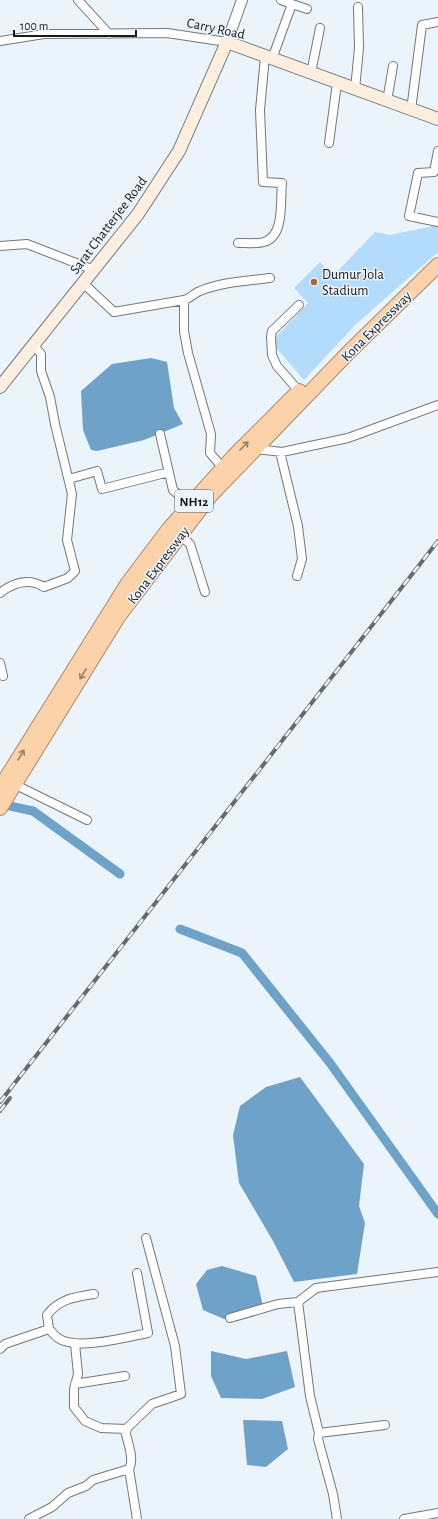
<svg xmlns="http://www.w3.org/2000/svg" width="438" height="1519" font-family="'Alegreya Sans',sans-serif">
<rect width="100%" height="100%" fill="#ecf4fb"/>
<path fill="#b2dbfc" d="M 438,225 L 438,252 L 355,325 L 304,380 L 271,342 L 308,303 L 294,288 L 320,262 L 333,276 L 375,232 L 390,235 Z"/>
<path fill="#6fa2c9" d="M 151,358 L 167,362 L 174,408 L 183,424 L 144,440 L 97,451 L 91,450 L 83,430 L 81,391 L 112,364 Z
M 300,1077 L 364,1164 L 359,1206 L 365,1223 L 357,1274 L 294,1282 L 273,1241 L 239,1183 L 233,1135 L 240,1106 L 266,1087 Z
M 222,1266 L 256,1276 L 263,1306 L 224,1319 L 203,1310 L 196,1284 L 207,1270 Z
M 211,1351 L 246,1359 L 287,1351 L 295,1387 L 262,1399 L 221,1398 L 211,1376 Z
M 243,1420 L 282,1421 L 288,1449 L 266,1467 L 247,1465 Z"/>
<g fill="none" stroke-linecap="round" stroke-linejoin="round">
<path stroke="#6fa2c9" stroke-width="9" d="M 0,804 L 33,811 L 120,874
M 180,929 L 242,953 L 330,1063 L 438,1214"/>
<defs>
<path id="minor" d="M 78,0 L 109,34
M 292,4 L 307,9
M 0,41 L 44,34 L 167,33 L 227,42
M 272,59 L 292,4 L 281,0
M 311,73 L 320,28
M 355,89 L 359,48 L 358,7
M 387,101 L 393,66
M 411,110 L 422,25 L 438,22
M 329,143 L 337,83
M 438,151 L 434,172 L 418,173 L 409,216 L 438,222
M 238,243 C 246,243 257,244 264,242 C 285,236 280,201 282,183 L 263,182 L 260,110 L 265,56
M 0,246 L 27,244 L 94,270
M 83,283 L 114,312 L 184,300 C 191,298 194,293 200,291 C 221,282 247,281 270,278
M 184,300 L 184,331 L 188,353 L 211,434 L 210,453 L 223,468
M 299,305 L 272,331 L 271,337 L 272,355 L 277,366 L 299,391
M 160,434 L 173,490 L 190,505
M 256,449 L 282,452 L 348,438 L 438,405
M 280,452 L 298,526 L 302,559 L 297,576
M 69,479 L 97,471 L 102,489 L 169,472
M 180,535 L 190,544 L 205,592
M 0,593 C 14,582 29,578 44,587 L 68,578 L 75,571 L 67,540 L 72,494 L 55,424 L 50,397 L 41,371 L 41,354 L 33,344
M 0,663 L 3,676
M 16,785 L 87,820
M 298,1302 L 310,1396 L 319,1433 L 318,1439 L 333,1494 L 337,1519
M 230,1318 L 278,1304 L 298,1302 L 316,1288 L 438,1272
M 49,1329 L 47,1315 C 59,1299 75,1297 94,1294
M 75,1344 L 78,1374 L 74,1389 L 74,1407 L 85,1421 L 101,1428 L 127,1429
M 0,1349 L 5,1344 L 49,1329 C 52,1332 55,1336 58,1338 C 76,1351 127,1337 148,1333 L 137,1273
M 75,1384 L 125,1376
M 319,1433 L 385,1425
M 29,1519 L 52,1507 L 68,1493 L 86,1486 L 93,1480 L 129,1469
M 137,1519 L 129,1469 C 135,1459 127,1441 125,1430 L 152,1404 L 181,1394 L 175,1346 L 146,1238
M 404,1519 L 438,1513"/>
<path id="tertiary" d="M 227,42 L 242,0"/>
<path id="secondary" d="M 0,387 L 138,214 L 179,151 L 227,42 L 438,119"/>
<path id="trunk" d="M 0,788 L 128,583 L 168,530 L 197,497 L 233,457 L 299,391
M 0,808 L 118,617 L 210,496 L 349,352 L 438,265"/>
</defs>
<use href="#minor" stroke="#71787e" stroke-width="10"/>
<use href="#tertiary" stroke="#71787e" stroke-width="12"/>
<use href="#secondary" stroke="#71787e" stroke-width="14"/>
<use href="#trunk" stroke="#ab8a6a" stroke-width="16"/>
<use href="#minor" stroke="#fff" stroke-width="8"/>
<use href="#tertiary" stroke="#fff" stroke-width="10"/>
<use href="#secondary" stroke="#feeedf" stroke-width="12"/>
<use href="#trunk" stroke="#fbd2aa" stroke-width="14"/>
<defs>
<path id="rail" d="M 0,1102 L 438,541
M 0,1111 L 10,1098"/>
</defs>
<use href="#rail" stroke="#666a6e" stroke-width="4"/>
<use href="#rail" stroke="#ecf4fb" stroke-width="2.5" stroke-dasharray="8" stroke-linecap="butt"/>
</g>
<defs><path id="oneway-shaft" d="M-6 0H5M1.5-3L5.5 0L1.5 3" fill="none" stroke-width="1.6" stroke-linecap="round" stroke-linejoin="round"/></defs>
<g stroke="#95806b">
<use href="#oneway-shaft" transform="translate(244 446) rotate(-45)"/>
<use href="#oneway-shaft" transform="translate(83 674) rotate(121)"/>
<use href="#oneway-shaft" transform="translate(21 755) rotate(-58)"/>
</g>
<circle fill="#a36928" stroke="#ecf4fb" stroke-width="1.5" cx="314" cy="282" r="4"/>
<g text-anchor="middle" stroke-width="3" stroke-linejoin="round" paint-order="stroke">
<rect fill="#ecf4fb" stroke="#585c60" stroke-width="1" x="175" y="490" width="38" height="22" rx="3"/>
<g font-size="13" font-weight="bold" fill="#181b1d">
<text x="194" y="506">NH12</text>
</g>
<g font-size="14" fill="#181b1d" stroke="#ecf4fb">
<text transform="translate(216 28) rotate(12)" y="5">Carry Road</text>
<text transform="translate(108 225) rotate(-53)" y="5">Sarat Chatterjee Road</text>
<text transform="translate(376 326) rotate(-45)" y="5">Kona Expressway</text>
<text transform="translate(158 565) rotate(-53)" y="5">Kona Expressway</text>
</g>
<g font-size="14" fill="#181b1d" stroke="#ecf4fb" text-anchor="start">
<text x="322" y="279">Dumur Jola<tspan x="322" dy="16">Stadium</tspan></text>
</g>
</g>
<path d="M14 30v6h122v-6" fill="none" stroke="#181b1d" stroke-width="2"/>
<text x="20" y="30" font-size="12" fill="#181b1d" stroke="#ecf4fb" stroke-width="3" paint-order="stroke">100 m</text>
</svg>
